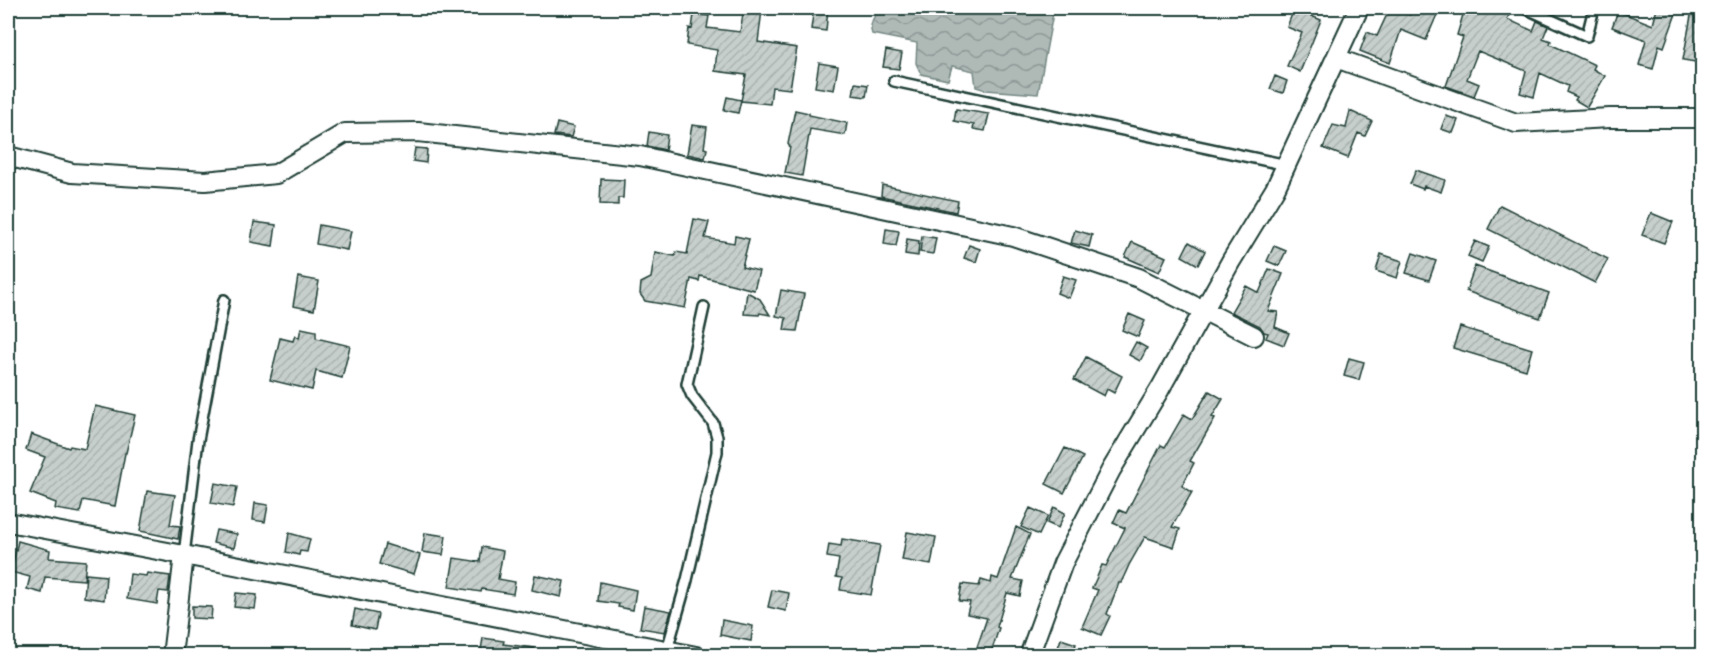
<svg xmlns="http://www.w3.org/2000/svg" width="1710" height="663" font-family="Mali,sans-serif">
<defs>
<pattern id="water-waves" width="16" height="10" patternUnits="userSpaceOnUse" patternTransform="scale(1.5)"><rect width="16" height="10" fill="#afbab7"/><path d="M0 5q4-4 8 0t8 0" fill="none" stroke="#8e9896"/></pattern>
<pattern id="building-hatch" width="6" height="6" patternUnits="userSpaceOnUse" patternTransform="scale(1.5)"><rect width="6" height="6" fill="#c7cfcc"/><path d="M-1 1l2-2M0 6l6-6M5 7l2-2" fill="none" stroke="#aab3b0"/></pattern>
</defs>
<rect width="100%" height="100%" fill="#fff"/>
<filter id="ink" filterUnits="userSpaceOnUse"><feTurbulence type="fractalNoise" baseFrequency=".0167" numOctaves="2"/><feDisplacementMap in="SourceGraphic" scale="12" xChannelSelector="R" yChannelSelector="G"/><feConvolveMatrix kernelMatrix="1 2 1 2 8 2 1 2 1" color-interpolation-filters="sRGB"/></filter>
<g filter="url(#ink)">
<path fill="url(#water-waves)" stroke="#758883" stroke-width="1.5" d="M 922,8 L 1054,8 L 1038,94 L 986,90 L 976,87 L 974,71 L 952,66 L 948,80 L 921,74 L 916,63 L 917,43 L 872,34 C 869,25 873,16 880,10 L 917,14 Z"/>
<path fill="url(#building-hatch)" stroke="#1f3d34" stroke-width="1.5" d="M 744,8 L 762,10 L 758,42 L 797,48 L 790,89 L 772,87 L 770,104 L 741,101 L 746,75 L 715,71 L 717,50 L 687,45 L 689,28 L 692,29 L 694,14 L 709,16 L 707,28 L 740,32 Z
M 814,8 L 828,8 L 826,31 L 811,29 Z
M 1390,8 L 1410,15 L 1413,8 L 1432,8 L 1439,10 L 1426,40 L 1401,30 L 1390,63 L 1360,51 L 1367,32 L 1377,36 Z
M 1465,8 L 1513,8 L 1507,19 L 1533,31 L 1537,21 L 1548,26 L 1543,38 L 1551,41 L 1550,44 L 1595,65 L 1593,69 L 1605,76 L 1587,107 L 1575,100 L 1577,97 L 1566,92 L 1568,86 L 1540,73 L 1534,97 L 1520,93 L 1526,71 L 1478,51 L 1467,79 L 1479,84 L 1474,96 L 1446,86 L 1463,37 L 1457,35 Z
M 1657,8 L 1678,8 L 1664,47 L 1659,45 L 1653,69 L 1639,65 L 1646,40 L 1612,27 L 1618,11 L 1653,25 Z
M 1294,9 L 1321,20 L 1300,72 L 1287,66 L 1302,33 L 1287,27 Z
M 1692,10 L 1702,12 L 1702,63 L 1683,60 Z
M 886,50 L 902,53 L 899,69 L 883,67 Z
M 819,63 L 838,66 L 834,90 L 815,87 Z
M 1275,76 L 1287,81 L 1283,93 L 1270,89 Z
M 855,83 L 868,85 L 866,97 L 853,95 Z
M 727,97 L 741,100 L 738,113 L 724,110 Z
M 956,109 L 989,114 L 985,131 L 973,129 L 974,125 L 954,121 Z
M 795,110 L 809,113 L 809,115 L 847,123 L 845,135 L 810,129 L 802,176 L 785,173 L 790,147 L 788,144 Z
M 1350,111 L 1372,121 L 1365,136 L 1358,133 L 1348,158 L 1323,148 L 1333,125 L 1346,128 Z
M 1446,116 L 1458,120 L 1453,133 L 1441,129 Z
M 557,123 L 574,127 L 571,137 L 554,135 Z
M 692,125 L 707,127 L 704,148 L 707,149 L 705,158 L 687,154 Z
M 649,132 L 667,135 L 665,150 L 647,146 Z
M 415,148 L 427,149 L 426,163 L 413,161 Z
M 1416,170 L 1445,180 L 1441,192 L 1424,186 L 1423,189 L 1410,184 Z
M 601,179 L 624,180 L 623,198 L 618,198 L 618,205 L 600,204 Z
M 882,185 L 958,201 L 956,212 L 881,196 Z
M 1500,205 L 1608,259 L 1595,283 L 1488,229 Z
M 1651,213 L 1673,222 L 1664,243 L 1642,235 Z
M 694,219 L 709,222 L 705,238 L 734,243 L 735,236 L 749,239 L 742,267 L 759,271 L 754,290 L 700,276 L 699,281 L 691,279 L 685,308 L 645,301 L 640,294 L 641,283 L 651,278 L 655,252 L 675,256 L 676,252 L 687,254 Z
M 254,222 L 276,225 L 273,246 L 251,242 Z
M 319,225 L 351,231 L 347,250 L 316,244 Z
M 886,229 L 899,231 L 896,246 L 884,244 Z
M 1075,230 L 1092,235 L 1089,247 L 1071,243 Z
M 922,236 L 936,238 L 933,254 L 920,252 Z
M 907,239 L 919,241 L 918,256 L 905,254 Z
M 1475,241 L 1489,247 L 1482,262 L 1468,256 Z
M 1132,242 L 1166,257 L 1159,272 L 1125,257 Z
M 1189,242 L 1205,251 L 1198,265 L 1182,256 Z
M 969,245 L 980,249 L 976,262 L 964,258 Z
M 1274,246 L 1286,251 L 1279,266 L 1267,261 Z
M 1413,253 L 1436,261 L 1429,280 L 1406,273 Z
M 1381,254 L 1402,261 L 1397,278 L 1376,271 Z
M 1475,266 L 1549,293 L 1540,318 L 1466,291 Z
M 1269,269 L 1283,274 L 1268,311 L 1278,312 L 1275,327 L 1289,333 L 1284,345 L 1266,338 L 1268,333 L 1264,332 L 1260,326 L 1231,312 L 1246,286 L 1259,293 Z
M 1063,276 L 1076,280 L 1069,298 L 1057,293 Z
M 298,277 L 319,281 L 314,310 L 293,306 Z
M 781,290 L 804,294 L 797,331 L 784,330 L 786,318 L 776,316 Z
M 747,292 L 760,299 L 770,315 L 760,313 L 759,315 L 744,314 Z
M 1129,314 L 1145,321 L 1138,337 L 1122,330 Z
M 1460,327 L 1532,349 L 1526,370 L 1453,348 Z
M 301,328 L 316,331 L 316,338 L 350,346 L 342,378 L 316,371 L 312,390 L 270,380 L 280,338 L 293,341 L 295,335 L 299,338 Z
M 1136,342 L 1147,348 L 1140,361 L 1129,355 Z
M 1086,357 L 1122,376 L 1114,393 L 1107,389 L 1104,396 L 1074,380 Z
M 1349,358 L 1364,362 L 1359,380 L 1344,376 Z
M 1209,391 L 1223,399 L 1212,417 L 1215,418 L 1190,461 L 1194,463 L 1182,486 L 1192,492 L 1172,527 L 1180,529 L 1174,547 L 1145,537 L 1129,565 L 1121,583 L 1119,583 L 1107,614 L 1110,616 L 1101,635 L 1082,627 L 1098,590 L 1092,588 L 1097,577 L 1102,565 L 1106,566 L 1125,528 L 1113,523 L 1119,510 L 1126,513 L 1161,445 L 1165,447 L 1184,414 L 1192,419 Z
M 95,406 L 135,415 L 126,453 L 125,453 L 115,506 L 83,500 L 80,513 L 55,509 L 56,503 L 30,493 L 45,457 L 26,450 L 31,434 L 69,448 L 70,446 L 85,449 Z
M 1065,448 L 1083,457 L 1064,493 L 1046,484 Z
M 215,483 L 237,487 L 233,507 L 211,503 Z
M 147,491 L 175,495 L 170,525 L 180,526 L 178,539 L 140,531 Z
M 255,503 L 268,505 L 265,522 L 253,520 Z
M 1054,507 L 1065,513 L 1058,528 L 1047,523 Z
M 1030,508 L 1048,516 L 1039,535 L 1021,527 Z
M 1016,527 L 1030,534 L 1012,579 L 1023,581 L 1020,596 L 1007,593 L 997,627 L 999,628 L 990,656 L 974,656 L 987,618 L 967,614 L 970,602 L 959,601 L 962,584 L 979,586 L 981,580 L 991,583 L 992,577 L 998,579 Z
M 216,530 L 237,534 L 234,548 L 213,543 Z
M 907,532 L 936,537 L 931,565 L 902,560 Z
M 289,533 L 310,539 L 307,552 L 300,551 L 299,555 L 286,552 Z
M 425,533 L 446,536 L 443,555 L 422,552 Z
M 842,539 L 880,545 L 871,595 L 840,590 L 842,578 L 836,577 L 839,559 L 827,557 L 829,544 L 841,546 Z
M 18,541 L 50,550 L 49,558 L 86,561 L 84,580 L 45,577 L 42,593 L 27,589 L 30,577 L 11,572 Z
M 385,544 L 420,555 L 414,574 L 379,564 Z
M 482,547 L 503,551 L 498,579 L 515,582 L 513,594 L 482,589 L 481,592 L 449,587 L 454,558 L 480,562 Z
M 147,573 L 170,576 L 168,592 L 159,591 L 157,604 L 127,599 L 130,574 L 146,576 Z
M 86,574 L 106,576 L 104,600 L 84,597 Z
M 535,575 L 564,581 L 561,597 L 532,590 Z
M 600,582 L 636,590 L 633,610 L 618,607 L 619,604 L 598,601 Z
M 772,590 L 789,593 L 786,611 L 768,607 Z
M 236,593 L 257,595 L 255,609 L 234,607 Z
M 192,606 L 212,607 L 211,619 L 192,618 Z
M 644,606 L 671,611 L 665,632 L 640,628 Z
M 355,609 L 378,614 L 375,630 L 352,625 Z
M 722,620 L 753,626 L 751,641 L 720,635 Z
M 483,638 L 504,641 L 503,644 L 534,648 L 533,656 L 480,656 Z
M 1061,639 L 1076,644 L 1072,656 L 1055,656 Z"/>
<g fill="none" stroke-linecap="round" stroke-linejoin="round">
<defs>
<path id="service" d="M 1525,8 L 1587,36 L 1594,8
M 894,81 L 1287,165
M 184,555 L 198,440 L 224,300
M 667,650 L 687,580 L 717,452 L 717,437 L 713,423 L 692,396 L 687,384 L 704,307"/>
<path id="minor" d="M 1336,58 L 1516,123 L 1610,118 L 1702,118
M 8,156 L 72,173 L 205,181 L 276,174 L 345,133 L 418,132 L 640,156 L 1013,236 L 1139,278 L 1254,336
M 8,522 L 184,555 L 696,656
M 172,656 L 184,555
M 1029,656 L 1063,563 L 1111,470 L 1160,389 L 1231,261 L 1275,189 L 1359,8"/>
</defs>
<use href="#service" stroke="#1f3d34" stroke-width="14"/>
<use href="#minor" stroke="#1f3d34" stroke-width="22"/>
<use href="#service" stroke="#fff" stroke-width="9"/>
<use href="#minor" stroke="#fff" stroke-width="18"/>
</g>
</g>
<rect width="1710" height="663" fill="none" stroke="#fff" stroke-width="30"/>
<rect x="15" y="15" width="1680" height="633" fill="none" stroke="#1f3d34" stroke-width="2" filter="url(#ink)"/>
</svg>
